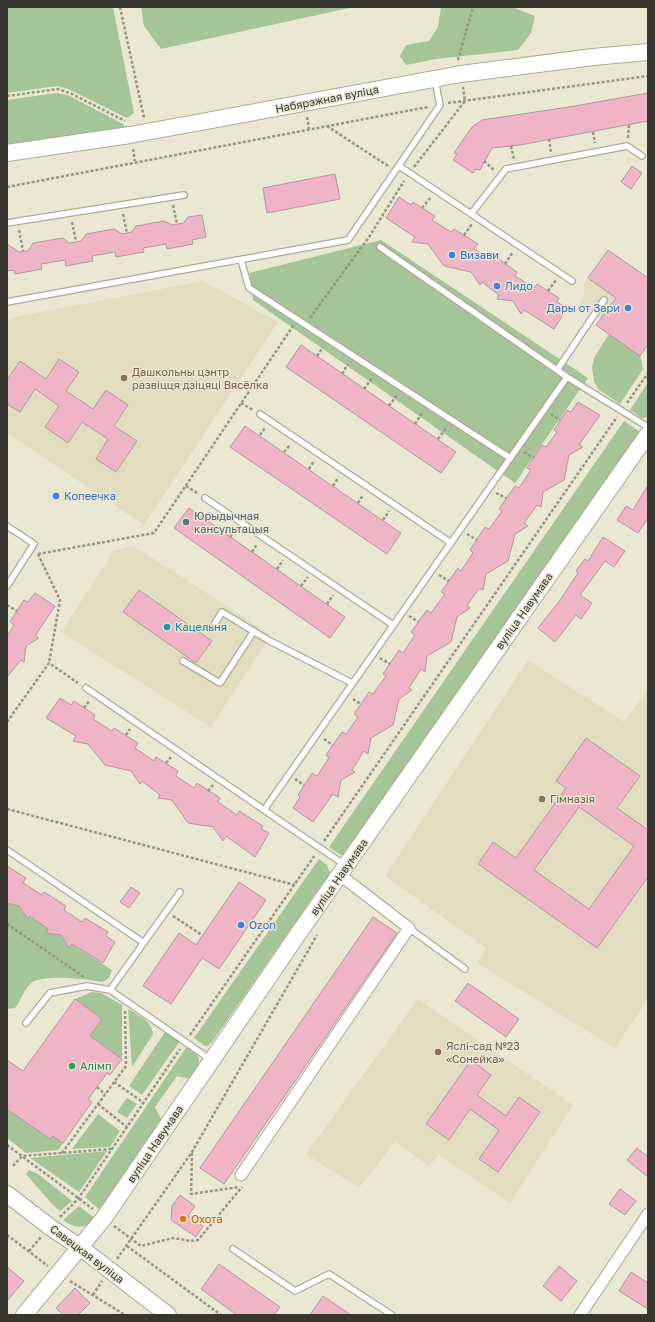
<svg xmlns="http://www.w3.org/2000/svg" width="655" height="1322" font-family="'Golos Text',sans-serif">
<rect width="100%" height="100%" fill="#eae7d2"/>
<path fill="#e2ddc1" d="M 588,278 L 616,298 L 601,318 L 581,304 L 584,296 L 584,283 Z
M 203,281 L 278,322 L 144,525 L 7,433 L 7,323 L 10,318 Z
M 134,546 L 271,635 L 211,727 L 61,632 L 114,551 Z
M 528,660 L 624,722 L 648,690 L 648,999 L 615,1048 L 477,963 L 486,948 L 385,876 Z
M 418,999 L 573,1105 L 510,1203 L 439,1155 L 429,1166 L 395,1142 L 359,1188 L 306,1154 Z"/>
<path fill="#a5c497" d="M 7,7 L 113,7 L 134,113 L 127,118 L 68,89 L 57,86 L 7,93 Z
M 141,7 L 354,7 L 161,49 L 144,26 Z
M 441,7 L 512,7 L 535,16 L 531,33 L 518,50 L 436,59 L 406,65 L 400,56 L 406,45 L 429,41 L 438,27 Z
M 56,93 L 68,95 L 123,124 L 125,129 L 7,148 L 7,100 Z
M 381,240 L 588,378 L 515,483 L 253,300 L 249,273 Z
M 609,334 L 640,355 L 643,369 L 620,404 L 598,389 L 594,381 L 592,368 L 594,358 Z
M 647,384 L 648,417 L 642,418 L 630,410 Z
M 624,421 L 640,432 L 344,857 L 329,847 Z
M 319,859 L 327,865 L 330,873 L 212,1042 L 208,1046 L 205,1046 L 194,1038 Z
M 7,903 L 19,906 L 28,919 L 30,916 L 48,929 L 46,933 L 61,935 L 69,947 L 72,944 L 112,970 L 109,978 L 103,982 C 88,979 40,973 30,984 C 23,991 21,1001 15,1008 L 7,1009 Z
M 92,992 L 101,993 L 122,1005 L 122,1059 L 90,1036 L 102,1019 L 75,999 Z
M 128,1009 C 139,1016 151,1020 153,1034 L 132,1067 Z
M 165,1032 L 180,1041 L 142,1095 L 129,1086 Z
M 187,1046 C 203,1058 202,1063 191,1079 L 177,1076 L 155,1107 L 163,1123 L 102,1212 L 85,1197 Z
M 127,1098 L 137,1104 L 127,1118 L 117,1112 Z
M 7,1109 L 50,1139 L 53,1136 L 63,1143 L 58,1150 L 26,1153 L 7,1138 Z
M 98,1114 L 120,1131 L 110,1147 L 72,1149 Z
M 107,1151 L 79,1192 L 30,1158 Z
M 29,1170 L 38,1174 L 72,1201 L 60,1211 L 52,1204 L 26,1174 Z
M 79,1206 L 96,1219 C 85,1229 75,1229 63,1220 Z"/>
<path fill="#efb5c7" stroke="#ae989f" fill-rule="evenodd" d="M 648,93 L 648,121 L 520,145 L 492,148 L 480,170 L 476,169 L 473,173 L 453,160 L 457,154 L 454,153 L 472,127 L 482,120 L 569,107 Z
M 632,166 L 642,173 L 631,189 L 621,182 Z
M 335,174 L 340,199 L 267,213 L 263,188 Z
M 399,197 L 411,205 L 413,202 L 435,216 L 432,220 L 451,232 L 454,229 L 478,244 L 474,249 L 494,261 L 496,257 L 517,272 L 515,276 L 534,288 L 537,284 L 559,298 L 557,302 L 567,308 L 554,329 L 524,310 L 521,314 L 513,301 L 497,299 L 499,295 L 482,282 L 480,285 L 471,272 L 444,266 L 428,244 L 412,242 L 415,237 L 386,218 Z
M 202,215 L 206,237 L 192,240 L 193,244 L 167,249 L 166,244 L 143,248 L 144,252 L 116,257 L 115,252 L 92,256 L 93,261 L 66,266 L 65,260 L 41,264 L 42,269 L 15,274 L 14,270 L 7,271 L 7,244 L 19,252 L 23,251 L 28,251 L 33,243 L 63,238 L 69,243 L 81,241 L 86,234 L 114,229 L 122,234 L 132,232 L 136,226 L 164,221 L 172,225 L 184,223 L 188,217 Z
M 608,250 L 648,278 L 648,344 L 640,356 L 596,325 L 616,298 L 588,278 Z
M 301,345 L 456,452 L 441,473 L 286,367 Z
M 59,359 L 79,372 L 66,391 L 93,409 L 106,390 L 128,405 L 114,426 L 137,441 L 116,472 L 96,459 L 108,439 L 82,422 L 68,443 L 45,427 L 59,406 L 35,389 L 20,412 L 7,404 L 7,380 L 20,361 L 46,379 Z
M 578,402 L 600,415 L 579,445 L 583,447 L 569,455 L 564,480 L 543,492 L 541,507 L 537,505 L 524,523 L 528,526 L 515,534 L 508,561 L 486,574 L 483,590 L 479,588 L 467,606 L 470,608 L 457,617 L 451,642 L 427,656 L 425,672 L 421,669 L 409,688 L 412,690 L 399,699 L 393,725 L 371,738 L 368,754 L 364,751 L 352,770 L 355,772 L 341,780 L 338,797 L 333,794 L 313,822 L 293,808 L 300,797 L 298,795 L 312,773 L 317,776 L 329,758 L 326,755 L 342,732 L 346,734 L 358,717 L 354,714 L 361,704 L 369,692 L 373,694 L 386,676 L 383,674 L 399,650 L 403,653 L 415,635 L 411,632 L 427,610 L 431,613 L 445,594 L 441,592 L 458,568 L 461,571 L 473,553 L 470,550 L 485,527 L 489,529 L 502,511 L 499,509 L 515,486 L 519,488 L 531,470 L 527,468 L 542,445 L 546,447 L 557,432 L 554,430 L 567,410 L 571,412 Z
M 245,426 L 401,533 L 387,554 L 230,447 Z
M 648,485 L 648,518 L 638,533 L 617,520 L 626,506 L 633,510 Z
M 189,508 L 345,617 L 330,638 L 174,528 Z
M 603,537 L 625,551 L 614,567 L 605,561 L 580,595 L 592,603 L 581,619 L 576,615 L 555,642 L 538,628 L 558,603 L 578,573 L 576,571 L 585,559 L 588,561 Z
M 139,590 L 212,641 L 196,663 L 123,612 Z
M 35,593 L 55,606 L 35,636 L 39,638 L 26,646 L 24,662 L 21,660 L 7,677 L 7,636 L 14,625 L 10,622 L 24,600 L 28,602 Z
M 60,698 L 71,705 L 74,701 L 95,715 L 93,719 L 112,731 L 114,728 L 138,743 L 135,748 L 154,761 L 156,757 L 178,771 L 176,776 L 194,788 L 197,783 L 220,798 L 218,802 L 237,815 L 239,811 L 263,826 L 261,829 L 269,833 L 255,857 L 226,836 L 223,841 L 213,827 L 188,823 L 172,800 L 158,798 L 160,795 L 142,781 L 140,784 L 131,771 L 105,765 L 88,744 L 73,741 L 76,736 L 46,718 Z
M 586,738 L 640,776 L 617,808 L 648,830 L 648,877 L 597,948 L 478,864 L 493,842 L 516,858 L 566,788 L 556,781 ZM 579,807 L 634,846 L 589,909 L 534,870 Z
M 7,866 L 26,878 L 23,883 L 42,895 L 44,892 L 66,906 L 64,910 L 82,922 L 85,918 L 108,932 L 106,936 L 115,942 L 103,963 L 72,944 L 69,948 L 61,935 L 46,933 L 48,929 L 30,916 L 28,919 L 19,906 L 7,903 Z
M 239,882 L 266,900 L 219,969 L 202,958 L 171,1004 L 143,986 L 179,933 L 196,945 Z
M 131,887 L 140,893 L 129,908 L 120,902 Z
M 373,917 L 397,933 L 224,1184 L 200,1168 Z
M 468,983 L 519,1019 L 506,1037 L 455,1001 Z
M 75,999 L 102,1019 L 90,1036 L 122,1059 L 110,1075 L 107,1073 L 97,1087 L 88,1099 L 92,1102 L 63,1143 L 53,1136 L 50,1139 L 7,1109 L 7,1060 L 23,1071 Z
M 471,1060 L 491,1075 L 477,1095 L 506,1116 L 519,1097 L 540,1112 L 498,1172 L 479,1159 L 499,1130 L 470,1109 L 449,1140 L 426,1124 Z
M 637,1148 L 648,1157 L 648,1177 L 627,1160 Z
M 620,1189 L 636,1201 L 625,1215 L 609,1204 Z
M 180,1195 L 195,1206 L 188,1216 L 203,1226 L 196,1237 L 171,1220 L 172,1206 Z
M 219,1264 L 280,1307 L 274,1315 L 237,1315 L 201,1289 Z
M 559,1266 L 577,1281 L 561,1301 L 543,1286 Z
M 7,1267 L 24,1281 L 7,1301 Z
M 631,1272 L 648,1283 L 648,1309 L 619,1291 Z
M 75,1288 L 90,1303 L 78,1315 L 63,1315 L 56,1308 Z
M 323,1296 L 351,1315 L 310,1315 Z"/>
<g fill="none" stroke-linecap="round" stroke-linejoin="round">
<defs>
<path id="lane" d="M 399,166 L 572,281
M 471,214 L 506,169 L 627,146 L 642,156
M 7,223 L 184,195
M 380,247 L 567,377
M 241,260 L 249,288 L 510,458
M 7,302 L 348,240 L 440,105 L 435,80
M 557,370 L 604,300
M 260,414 L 451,543
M 205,498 L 393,625
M 7,526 L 34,544 L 7,586
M 215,623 L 222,612 L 268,640 L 352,683
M 183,661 L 220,683 L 254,631
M 86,688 L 264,810
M 7,850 L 144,943
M 345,865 L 264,810 L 567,377 L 648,427
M 409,928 L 465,969
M 110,990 L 180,892
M 26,1023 L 50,993 L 87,986 L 110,990 L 210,1059
M 233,1249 L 295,1291 L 329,1274 L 392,1315"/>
<path id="street" d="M 241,1175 L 409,928 L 340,875
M 580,1315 L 648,1214"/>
<path id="secondary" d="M 7,153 L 130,135 L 461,74 L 593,57 L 648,52
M 7,1194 L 50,1227 L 81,1248 L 168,1315
M 24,1315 L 104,1218 L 296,937 L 648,434"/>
</defs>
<use href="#lane" stroke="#adaa97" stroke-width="8"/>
<use href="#street" stroke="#adaa97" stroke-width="13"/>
<use href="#secondary" stroke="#adaa97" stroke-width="18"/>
<path stroke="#979586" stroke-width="2.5" stroke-dasharray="3 2" stroke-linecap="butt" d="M 120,7 L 144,118
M 458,60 L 473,7
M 7,96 L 58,89 L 72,94 L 125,121
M 448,103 L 648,76
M 307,117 L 309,129
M 327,126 L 388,166
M 593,132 L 595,143
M 628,138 L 629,125
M 549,139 L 551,153
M 511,146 L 514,159
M 133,149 L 135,161
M 484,161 L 494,170
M 414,167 L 465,101 L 463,87
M 7,187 L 428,107
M 173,205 L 177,224
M 422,208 L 431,197
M 123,214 L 127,233
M 72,222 L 76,241
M 19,230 L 23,251
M 464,235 L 472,224
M 505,264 L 513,252
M 548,291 L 556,280
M 310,318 L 369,237 L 404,181
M 317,356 L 323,347
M 342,374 L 348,364
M 364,389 L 372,378
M 241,403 L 253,410
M 627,403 L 648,373
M 389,406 L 397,395
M 551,414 L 560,420
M 415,424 L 423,411
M 260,435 L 265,428
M 438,439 L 447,427
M 284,452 L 290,445
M 524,452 L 534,458
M 309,469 L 314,461
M 186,486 L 199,494
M 333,486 L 338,478
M 496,493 L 506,498
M 358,503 L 363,495
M 205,519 L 211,511
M 383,520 L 389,511
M 467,534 L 477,540
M 230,537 L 236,529
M 252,552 L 257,544
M 38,554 L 154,533 L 293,326
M 38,554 L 60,600 L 49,663
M 277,569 L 283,560
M 439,575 L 449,581
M 301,586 L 308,577
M 327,604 L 333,595
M 7,605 L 17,611
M 409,616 L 419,622
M 380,658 L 390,664
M 353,699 L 361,704
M 84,708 L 90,700
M 7,722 L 49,663 L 78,683
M 126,735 L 130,729
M 324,739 L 333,745
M 166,763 L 171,757
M 295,779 L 304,785
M 208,791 L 213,785
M 7,809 L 295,885
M 324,841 L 617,417
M 173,916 L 202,935
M 7,924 L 84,977
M 190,1035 L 315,855
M 114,1082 L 144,1103
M 97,1087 L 105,1094
M 98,1104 L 127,1127
M 7,1145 L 93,1209
M 62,1153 L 126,1066 L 125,1011
M 192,1153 L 191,1194 L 239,1187
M 13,1166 L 22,1156 L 112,1149
M 60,1217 L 78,1199 L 180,1049
M 114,1226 L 141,1246 L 173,1238 L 191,1241 L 198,1240 L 242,1187
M 7,1235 L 48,1266
M 127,1246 L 221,1315
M 29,1251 L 41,1237
M 117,1259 L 192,1152 L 317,935
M 70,1281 L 125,1315
M 93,1295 L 102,1281"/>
<use href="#lane" stroke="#fff" stroke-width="5.5"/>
<use href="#street" stroke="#fff" stroke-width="11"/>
<use href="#secondary" stroke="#fff" stroke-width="16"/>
</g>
<g fill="#3f7fe0" stroke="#eae7d2" stroke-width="1.5">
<circle cx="452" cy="255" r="4"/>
<circle cx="497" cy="286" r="4"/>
<circle cx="628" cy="308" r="4"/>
<circle cx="56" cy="496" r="4"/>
<circle cx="241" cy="925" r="4"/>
</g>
<g fill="#8d6e63" stroke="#eae7d2" stroke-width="1.5">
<circle cx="124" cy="378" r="4"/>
<circle cx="542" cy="799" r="4"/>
<circle cx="438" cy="1052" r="4"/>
</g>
<circle fill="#5c6f8a" stroke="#eae7d2" stroke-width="1.5" cx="186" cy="522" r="4"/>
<circle fill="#0f9aa8" stroke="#eae7d2" stroke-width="1.5" cx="167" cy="627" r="4"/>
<circle fill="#2e9e5b" stroke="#eae7d2" stroke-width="1.5" cx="72" cy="1066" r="4"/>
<circle fill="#e8710a" stroke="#eae7d2" stroke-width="1.5" cx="183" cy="1219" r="4"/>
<g text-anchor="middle" stroke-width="3" stroke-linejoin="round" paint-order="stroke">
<g font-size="11" fill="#38372f" stroke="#eae7d2">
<text transform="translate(327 99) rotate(-11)" y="4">Набярэжная вуліца</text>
<text transform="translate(524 611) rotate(-55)" y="4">вуліца Навумава</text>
<text transform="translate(339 877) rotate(-55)" y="4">вуліца Навумава</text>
<text transform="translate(155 1144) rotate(-56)" y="4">вуліца Навумава</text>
<text transform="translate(87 1254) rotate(37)" y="4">Савецкая вуліца</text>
</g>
<g font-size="11" fill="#366cbe" stroke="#eae7d2" text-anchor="start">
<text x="460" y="259">Визави</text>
<text x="505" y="290">Лидо</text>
<text x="620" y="312" text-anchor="end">Дары от Зари</text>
<text x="64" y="500">Копеечка</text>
<text x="249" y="929">Ozon</text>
</g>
<g font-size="11" fill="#785e54" stroke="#eae7d2" text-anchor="start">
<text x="132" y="376">Дашкольны цэнтр<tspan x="132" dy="13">развіцця дзіцяці Вясёлка</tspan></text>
<text x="550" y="803">Гімназія</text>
<text x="446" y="1050">Яслі-сад №23<tspan x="446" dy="13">«Сонейка»</tspan></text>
</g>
<g font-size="11" fill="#4e5e75" stroke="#eae7d2" text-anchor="start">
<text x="194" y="520">Юрыдычная<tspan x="194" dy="13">кансультацыя</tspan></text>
</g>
<g font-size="11" fill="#0d838f" stroke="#eae7d2" text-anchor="start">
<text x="175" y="631">Кацельня</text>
</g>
<g font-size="11" fill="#27864d" stroke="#eae7d2" text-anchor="start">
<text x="80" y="1070">Алімп</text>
</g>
<g font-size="11" fill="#c56008" stroke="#eae7d2" text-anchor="start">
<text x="191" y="1223">Охота</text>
</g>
</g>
<rect width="655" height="1322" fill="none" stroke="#38372f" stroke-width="16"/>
</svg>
